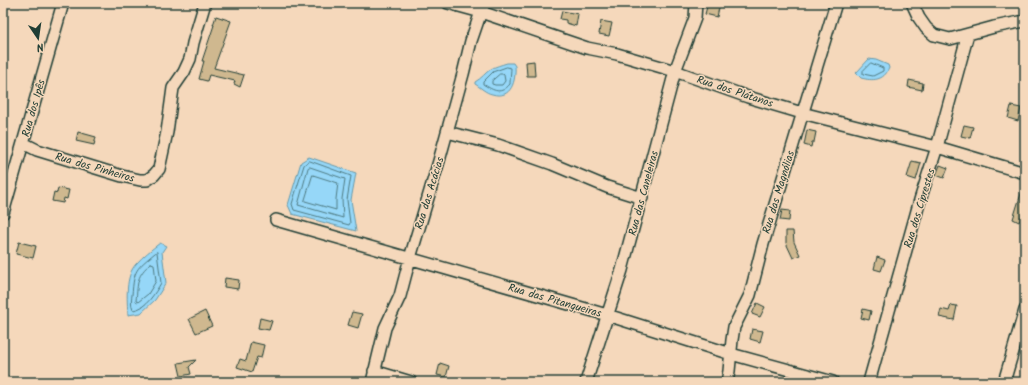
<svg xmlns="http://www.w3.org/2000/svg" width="1028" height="385" font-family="Kalam,sans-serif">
<rect width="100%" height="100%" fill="#f5d8bb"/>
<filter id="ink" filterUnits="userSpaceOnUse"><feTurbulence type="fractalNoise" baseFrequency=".025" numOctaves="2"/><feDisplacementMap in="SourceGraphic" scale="8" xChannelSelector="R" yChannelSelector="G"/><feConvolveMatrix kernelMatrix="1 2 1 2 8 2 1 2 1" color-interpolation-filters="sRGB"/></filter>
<g filter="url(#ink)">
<path fill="#96d7f8" stroke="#69a" d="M 869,59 L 876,60 L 888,65 L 889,68 C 884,81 872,81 861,78 L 856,73 Z
M 507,63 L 513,63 L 515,66 C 516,80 512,100 492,94 C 486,93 480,87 475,84 L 475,82 C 482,78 485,73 491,69 C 496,66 501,65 507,63 Z
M 309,157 L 356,173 L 351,200 L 356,231 L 292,214 L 288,205 L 301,162 Z
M 160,243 L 166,246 L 162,252 L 166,283 L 155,300 L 141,313 L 128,315 C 127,299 125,276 136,264 C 143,256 152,249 160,243 Z"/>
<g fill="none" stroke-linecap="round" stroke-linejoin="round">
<path stroke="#4f7b82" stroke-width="1" d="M 871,63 L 883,68 L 883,71 L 873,76 L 863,74 L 863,71 Z
M 507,67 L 511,68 C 511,70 510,80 510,84 C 501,95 494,91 483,84 L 483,82 L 493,72 Z
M 500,74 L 503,74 L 504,75 L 505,81 L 502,85 L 495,85 L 492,84 L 492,81 Z
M 310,161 L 351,176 L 347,200 L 350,223 L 349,225 L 294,210 L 292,204 L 304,165 Z
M 310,167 L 345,179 L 342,199 L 343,218 L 298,205 L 308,168 Z
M 313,175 L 338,183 L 336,199 L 336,210 L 305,201 Z
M 157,252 L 161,283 C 155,293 146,309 133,310 C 131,306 131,300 132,295 C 134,269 136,269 155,253 Z
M 151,263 L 154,264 L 156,281 L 148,294 L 138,302 L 136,301 C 138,282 136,276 151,263 Z"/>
</g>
<path fill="#cfb88f" stroke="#1f3d34" d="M 708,3 L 720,3 L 717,17 L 705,14 Z
M 562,11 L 578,14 L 576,26 L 566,23 L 566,20 L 560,19 Z
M 216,16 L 231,21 L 214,68 L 244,75 L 240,87 L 234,84 L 235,81 L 209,75 L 207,81 L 199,79 L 204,61 L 202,61 L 214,25 L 213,25 Z
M 601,21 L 612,23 L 609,36 L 599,34 Z
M 534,61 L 535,76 L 527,76 L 526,62 Z
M 909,80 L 923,83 L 922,90 L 908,87 Z
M 1011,106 L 1021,108 L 1018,121 L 1008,118 Z
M 964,125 L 973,127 L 970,138 L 961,136 Z
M 807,130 L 816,132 L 814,142 L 812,142 L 811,147 L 804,145 Z
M 78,132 L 96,137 L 94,145 L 76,141 Z
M 912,161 L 921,163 L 916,180 L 907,177 Z
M 940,165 L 948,168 L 944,178 L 936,175 Z
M 1024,184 L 1025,207 L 1019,222 L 1013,219 Z
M 58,188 L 69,190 L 67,199 L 64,198 L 63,203 L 52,201 L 54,192 L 57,193 Z
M 782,210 L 790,211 L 789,221 L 780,220 Z
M 786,231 L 793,231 L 794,242 L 800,255 L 793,258 L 786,243 Z
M 19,242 L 36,246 L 33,258 L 16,254 Z
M 877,257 L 885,260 L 881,271 L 874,269 Z
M 225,278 L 239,280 L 238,289 L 224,287 Z
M 757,303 L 765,307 L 760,317 L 752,314 Z
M 951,305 L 957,306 L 954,320 L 939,317 L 941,309 L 949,311 Z
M 863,309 L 871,311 L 869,320 L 861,318 Z
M 205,311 L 212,326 L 196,333 L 189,319 Z
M 352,312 L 362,314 L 358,328 L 348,325 Z
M 260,318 L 272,321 L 269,330 L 258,328 Z
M 752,329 L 763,331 L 760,342 L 750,339 Z
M 251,342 L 264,345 L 261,358 L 257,357 L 252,372 L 237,367 L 240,359 L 246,361 Z
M 196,360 L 189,367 L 191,374 L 181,376 L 178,363 Z
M 440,363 L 449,366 L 446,377 L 437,375 Z"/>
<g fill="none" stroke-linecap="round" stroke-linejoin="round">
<defs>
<path id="minor" d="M 448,3 L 481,12 L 587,48 L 617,54 L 675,71 L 748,97 L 802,113 L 937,147 L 1025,173
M 912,3 L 919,18 L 926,28 L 934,35 L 950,39 L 994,27 L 1025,21
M 447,132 L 498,145 L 552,164 L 607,187 L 642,198
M 23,143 L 37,150 L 122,176 L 140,180 L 147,180 L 154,175 L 159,169 L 167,132 L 173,88 L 184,72 L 190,59 L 193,43 L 205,3
M 3,213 L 63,3
M 276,220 L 607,315 L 731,354 L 833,382
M 374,371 L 411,382
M 372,382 L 385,328 L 400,296 L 410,258 L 439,161 L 463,74 L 471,41 L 484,3
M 586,382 L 622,270 L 675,71 L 695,18 L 696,3
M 727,382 L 729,371 L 732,340 L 734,327 L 750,295 L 763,244 L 836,3
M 869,382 L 920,200 L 937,147 L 968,34
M 1004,382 L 1025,310"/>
</defs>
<use href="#minor" stroke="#1f3d34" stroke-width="14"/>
<use href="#minor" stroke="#f5d8bb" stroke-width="11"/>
</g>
</g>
<g text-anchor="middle" stroke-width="3" stroke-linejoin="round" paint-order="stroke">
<g font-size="11" fill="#1f3d34" stroke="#f5d8bb">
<text transform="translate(735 91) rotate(18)" y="4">Rua dos Plátanos</text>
<text transform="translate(33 108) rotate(-74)" y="4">Rua dos Ipês</text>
<text transform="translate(95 167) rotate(16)" y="4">Rua dos Pinheiros</text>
<text transform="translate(778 192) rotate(-73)" y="4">Rua das Magnólias</text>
<text transform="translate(429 193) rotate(-73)" y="4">Rua das Acácias</text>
<text transform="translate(643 193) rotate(-75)" y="4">Rua das Caneleiras</text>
<text transform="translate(919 208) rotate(-73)" y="4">Rua dos Ciprestes</text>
<text transform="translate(555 300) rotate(16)" y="4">Rua das Pitangueiras</text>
</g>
</g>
<rect width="1028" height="385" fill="none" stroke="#f5d8bb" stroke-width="16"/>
<rect x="8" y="8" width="1012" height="369" fill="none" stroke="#1f3d34" stroke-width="1.5" filter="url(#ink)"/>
<g transform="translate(38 38) rotate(167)" stroke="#f5d8bb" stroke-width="3" paint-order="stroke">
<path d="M0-3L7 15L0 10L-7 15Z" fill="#1f3d34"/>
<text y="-6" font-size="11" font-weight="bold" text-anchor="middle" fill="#1f3d34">N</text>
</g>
</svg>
